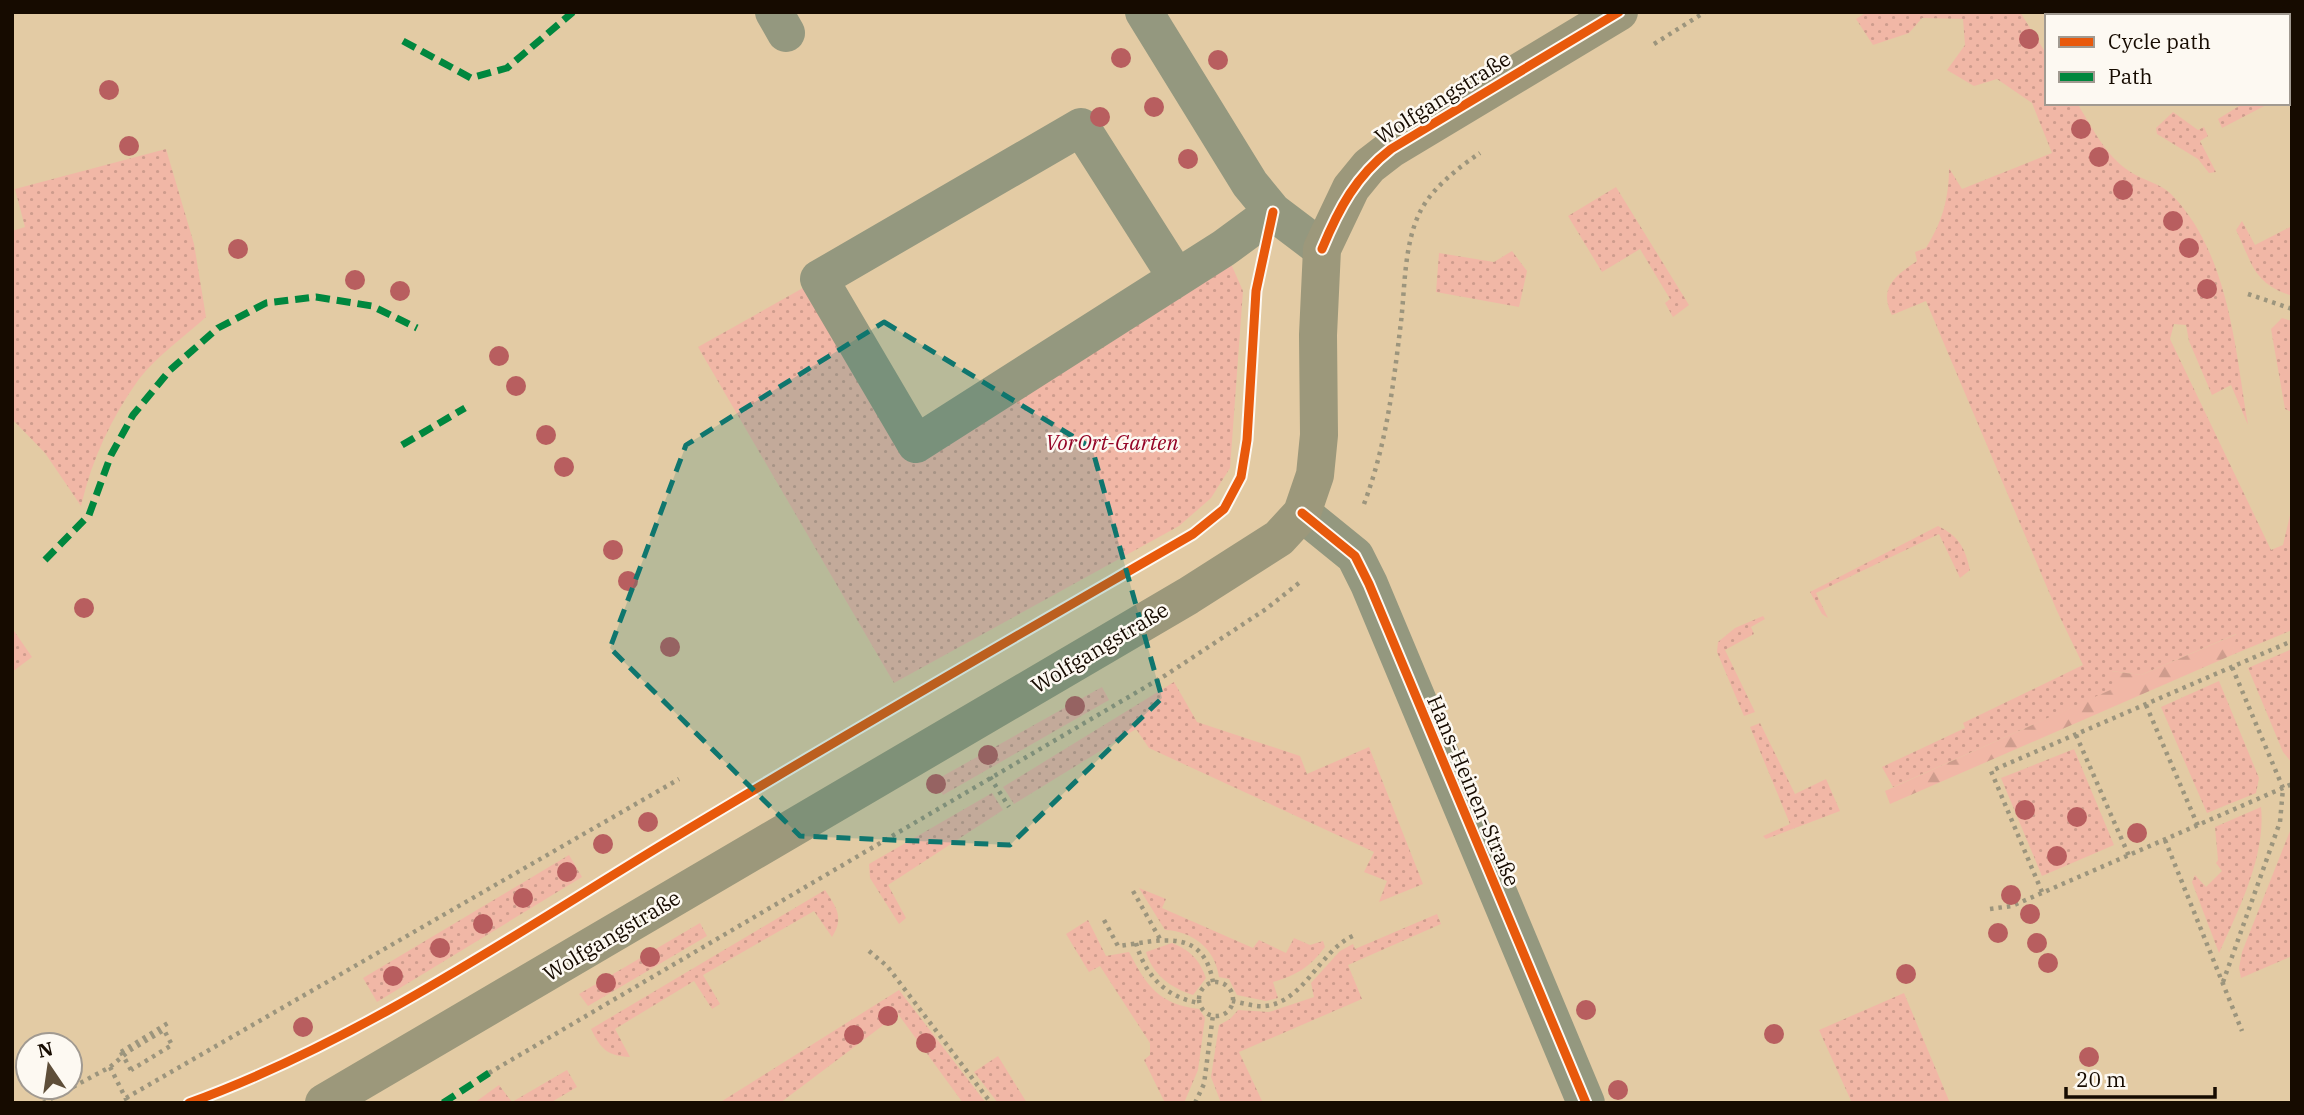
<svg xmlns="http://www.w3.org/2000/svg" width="2304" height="1115" font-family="'IBM Plex Serif',serif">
<defs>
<pattern id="green-dots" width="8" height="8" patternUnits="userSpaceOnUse" patternTransform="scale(1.75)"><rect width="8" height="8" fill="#f1b7a6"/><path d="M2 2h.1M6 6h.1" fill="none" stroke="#ce9c8d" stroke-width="1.8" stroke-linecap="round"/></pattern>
<pattern id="forest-firs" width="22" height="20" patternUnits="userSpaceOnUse" patternTransform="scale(1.75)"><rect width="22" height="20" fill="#f1b7a6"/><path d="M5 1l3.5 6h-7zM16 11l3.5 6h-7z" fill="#ce9c8d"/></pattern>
</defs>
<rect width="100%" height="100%" fill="#e3cba4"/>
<path fill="url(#green-dots)" d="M 1867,12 L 2020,12 L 2047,55 L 2047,103 L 2077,103 C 2092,127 2105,155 2129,171 C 2141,180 2160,183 2171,194 C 2229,253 2235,348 2248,425 L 2231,385 L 2212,395 L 2189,341 L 2186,325 L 2174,324 L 2170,339 L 2271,550 L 2283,545 L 2291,511 L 2292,513 L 2292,630 L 2232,655 L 2236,634 L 2141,675 L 2112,671 L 2118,687 L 1893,787 L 1882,767 L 1965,728 L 1963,723 L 2083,665 L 2057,611 L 1926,301 L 1892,315 C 1878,288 1896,275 1917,261 L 1915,252 L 1926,248 C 1942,222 1949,199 1949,168 L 1962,189 L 2052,153 L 2032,103 L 1997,79 L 1974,86 L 1947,70 L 1965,45 L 1963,19 L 1922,18 L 1909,33 L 1873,45 L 1856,19 Z
M 2085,12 L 2263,12 L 2257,16 L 2080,16 Z
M 2244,103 L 2270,103 L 2222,128 L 2218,119 Z
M 2173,112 L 2198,130 L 2204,127 L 2208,136 L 2200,141 L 2216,172 L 2209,173 L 2198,159 L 2157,134 L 2156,128 Z
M 166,149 L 194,244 L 206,317 C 185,336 157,356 139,379 C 111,418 92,459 81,506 L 45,453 L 12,419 L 12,231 L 25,227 L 15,189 Z
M 1616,187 L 1689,305 L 1673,317 L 1665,303 L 1670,299 L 1640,249 L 1602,272 L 1568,216 Z
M 2242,221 L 2255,245 L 2292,226 L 2292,296 C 2253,283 2253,265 2236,230 Z
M 1224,248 L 1243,291 L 1230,468 L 1211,498 L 1179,526 L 894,683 L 698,347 L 819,279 L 917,444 Z
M 1512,251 L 1527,271 L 1519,307 L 1436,292 L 1439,253 L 1494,262 Z
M 2282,318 L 2292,321 L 2292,412 L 2285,409 L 2271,329 Z
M 1938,526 C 1959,536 1965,548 1970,570 L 1960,578 L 1939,534 L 1816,593 L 1828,618 L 1822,614 L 1810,592 Z
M 1763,616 L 1765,619 L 1751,627 L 1754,634 L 1725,650 L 1755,712 L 1744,716 L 1717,652 L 1718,642 L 1735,628 Z
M 12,628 L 32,657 L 12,672 Z
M 2292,649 L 2292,763 L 2283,752 L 2248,668 Z
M 2219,681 L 2259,778 L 2256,793 L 2207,813 L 2161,707 Z
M 1174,682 L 1197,722 L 1300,756 L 1307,774 L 1369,747 L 1423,884 L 1379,902 L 1387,881 L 1364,872 L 1374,852 L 1149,748 L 1136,729 L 1014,804 L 1003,787 Z
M 1102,687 L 1109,700 L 943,795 L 934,781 Z
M 1760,723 L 1795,794 L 1826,779 L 1840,811 L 1766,839 L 1763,836 L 1790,824 L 1750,727 Z
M 2074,749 L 2114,845 L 2042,876 L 2001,778 Z
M 992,793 L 1003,810 L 888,885 L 906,918 L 899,924 L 870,878 L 869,864 Z
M 2261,807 C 2266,855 2239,909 2219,953 L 2192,882 L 2195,875 L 2206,887 L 2222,871 L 2216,863 L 2218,860 L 2215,827 Z
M 2292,826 L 2292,956 L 2241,978 L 2239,968 L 2242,952 Z
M 569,855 L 582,877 L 377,1002 L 363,978 Z
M 1139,888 L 1166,899 L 1162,908 L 1253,948 L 1259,940 L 1286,953 L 1294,938 L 1310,945 L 1323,941 L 1325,947 C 1310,967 1297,975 1273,982 L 1278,998 L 1266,1001 L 1237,995 L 1229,979 L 1219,977 C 1215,948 1192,931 1165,930 Z
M 825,890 C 837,908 844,918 832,937 L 814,911 L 703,975 L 720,1004 L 712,1009 L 694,981 L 615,1029 L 630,1057 C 607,1056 601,1049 591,1029 Z
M 1437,914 L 1441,924 L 1348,965 L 1362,999 L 1239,1052 L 1263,1103 L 1221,1103 L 1211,1077 L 1219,1025 L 1230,1019 L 1238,1010 L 1269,1012 L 1314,997 L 1311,983 L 1340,951 L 1353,944 L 1355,949 Z
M 1088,920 L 1106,956 L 1129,952 C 1147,987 1159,1004 1199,1009 L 1205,1018 L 1198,1070 L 1184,1103 L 1165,1103 L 1144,1060 L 1150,1055 L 1150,1043 L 1100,966 L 1089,972 L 1066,934 Z
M 700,923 L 707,936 L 588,1006 L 579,994 Z
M 1172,943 C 1191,951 1199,959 1206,978 L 1193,995 C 1171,988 1153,975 1146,952 Z
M 899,990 L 986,1103 L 963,1103 L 898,1014 L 780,1103 L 719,1103 Z
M 1904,993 L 1950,1103 L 1852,1103 L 1819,1030 Z
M 998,1056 L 1027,1103 L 998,1103 L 974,1072 Z
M 567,1070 L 577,1087 L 550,1103 L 474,1103 L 499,1085 L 512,1102 Z"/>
<path fill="url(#forest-firs)" d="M 2237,634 L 2232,655 L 1890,804 L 1885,791 L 2117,687 L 2111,671 L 2141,675 Z"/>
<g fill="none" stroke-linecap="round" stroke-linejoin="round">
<path stroke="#9c957d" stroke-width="4.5" stroke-dasharray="3.5 5" stroke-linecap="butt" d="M 2072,16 L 2078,12
M 1654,44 L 1705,12
M 2248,294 L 2292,309
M 1364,504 C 1387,442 1393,387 1401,322 C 1405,287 1404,244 1420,212 C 1431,189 1459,167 1480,153
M 2146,705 L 2198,826
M 2076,735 L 2129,856
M 990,777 L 1009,807
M 2165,840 L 2242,1031
M 1133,891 L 1160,939
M 2042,892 L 1991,771 L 2292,641
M 1990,909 L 2012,906 L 2292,784
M 1104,920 L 1118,946 C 1159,941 1203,926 1213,982
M 1136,943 C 1145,975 1166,998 1200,1003
M 869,951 L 887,966 L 991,1103
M 2223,982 L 2280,822 L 2283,788 L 2232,667
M1199 999a17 17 0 1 1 34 0a17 17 0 1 1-34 0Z
M 1232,1001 C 1243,1003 1255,1007 1265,1006 C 1305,1002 1320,949 1355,935
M 121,1052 L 168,1023
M 110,1067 L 128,1103
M 489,1073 L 1166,675 L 1266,609 L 1299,583
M 126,1098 L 679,779
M 43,1103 L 110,1067 L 129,1051 L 164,1030 L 172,1045 L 131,1070
M 1195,1103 L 1204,1084 L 1213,1015"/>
<path stroke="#94987f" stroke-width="38" d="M 774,12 L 786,33
M 1144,12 L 1250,184 L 1273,212 L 1322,249
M 1177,278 L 1081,127 L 819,279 L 916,444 L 1224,248 L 1273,212
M 1302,513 L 1355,556 L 1369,584 L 1586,1103"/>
<path stroke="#9c987b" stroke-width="38" d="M 324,1103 L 1188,596 L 1279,538 L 1302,513 L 1315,475 L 1319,435 L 1318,335 L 1322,249 L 1351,188 L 1369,166 L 1391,149 L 1619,12"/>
<path stroke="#9c957d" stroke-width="4.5" stroke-dasharray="3.5 5" stroke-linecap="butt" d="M 121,1052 L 131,1070"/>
<path stroke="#00873e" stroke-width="7" stroke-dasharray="14 7" stroke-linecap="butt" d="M 403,41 L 471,78 L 507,68 L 573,12
M 402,445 L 465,408
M 45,560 L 89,515 L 111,455 L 133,415 L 170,370 L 218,328 L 266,303 L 316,297 L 372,306 L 417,328
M 443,1103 L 489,1073"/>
<defs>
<path id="cycleway" d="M 1322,249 C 1339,208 1356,176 1391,149 L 1619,12
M 1302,513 L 1355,556 L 1369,584 L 1586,1103
M 189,1103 C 357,1042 509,938 662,845 C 837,739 1015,637 1193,534 L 1224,509 L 1241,477 L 1247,440 L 1256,291 L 1273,212"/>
</defs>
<use href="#cycleway" stroke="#fdf9f2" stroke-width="13"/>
<use href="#cycleway" stroke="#e8590c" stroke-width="9"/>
</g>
<g fill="#b85e5f">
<circle cx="2029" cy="39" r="10"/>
<circle cx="1121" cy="58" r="10"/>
<circle cx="1218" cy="60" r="10"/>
<circle cx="109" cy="90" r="10"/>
<circle cx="1154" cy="107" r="10"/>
<circle cx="1100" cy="117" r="10"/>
<circle cx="2081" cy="129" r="10"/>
<circle cx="129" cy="146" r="10"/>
<circle cx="2099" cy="157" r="10"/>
<circle cx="1188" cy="159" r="10"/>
<circle cx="2123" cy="190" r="10"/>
<circle cx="2173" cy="221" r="10"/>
<circle cx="2189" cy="248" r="10"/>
<circle cx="238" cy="249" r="10"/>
<circle cx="355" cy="280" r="10"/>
<circle cx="2207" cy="289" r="10"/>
<circle cx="400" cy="291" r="10"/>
<circle cx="499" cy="356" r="10"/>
<circle cx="516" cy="386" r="10"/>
<circle cx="546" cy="435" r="10"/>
<circle cx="564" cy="467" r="10"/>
<circle cx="613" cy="550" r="10"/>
<circle cx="628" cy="581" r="10"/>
<circle cx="84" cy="608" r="10"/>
<circle cx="670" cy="647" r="10"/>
<circle cx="1075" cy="706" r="10"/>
<circle cx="988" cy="755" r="10"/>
<circle cx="936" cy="784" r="10"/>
<circle cx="2025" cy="810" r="10"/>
<circle cx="2077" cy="817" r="10"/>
<circle cx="648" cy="822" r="10"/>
<circle cx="2137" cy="833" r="10"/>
<circle cx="603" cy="844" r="10"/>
<circle cx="2057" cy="856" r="10"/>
<circle cx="567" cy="872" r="10"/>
<circle cx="2011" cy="895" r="10"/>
<circle cx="523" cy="898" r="10"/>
<circle cx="2030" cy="914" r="10"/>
<circle cx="483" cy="924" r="10"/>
<circle cx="1998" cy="933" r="10"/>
<circle cx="2037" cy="943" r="10"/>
<circle cx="440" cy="948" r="10"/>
<circle cx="650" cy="957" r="10"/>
<circle cx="2048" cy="963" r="10"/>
<circle cx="1906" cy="974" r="10"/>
<circle cx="393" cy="976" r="10"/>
<circle cx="606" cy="983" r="10"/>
<circle cx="1586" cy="1010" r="10"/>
<circle cx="888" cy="1016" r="10"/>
<circle cx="303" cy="1027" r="10"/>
<circle cx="1774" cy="1034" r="10"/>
<circle cx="854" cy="1035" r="10"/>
<circle cx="926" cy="1043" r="10"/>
<circle cx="2089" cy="1057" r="10"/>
<circle cx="1618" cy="1090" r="10"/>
</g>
<path fill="#0f766e" fill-opacity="0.2" stroke="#0f766e" stroke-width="5" stroke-dasharray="14 9" stroke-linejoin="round" d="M 884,322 L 1092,448 L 1162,698 L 1010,845 L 800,836 L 610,648 L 686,445 Z"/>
<g text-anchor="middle" stroke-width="5" stroke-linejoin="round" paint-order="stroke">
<g font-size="21" fill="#160b00" stroke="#fdf9f2">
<text transform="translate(1443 98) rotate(-32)" y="7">Wolfgangstraße</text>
<text transform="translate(1100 648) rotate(-31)" y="7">Wolfgangstraße</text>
<text transform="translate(1473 791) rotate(67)" y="7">Hans-Heinen-Straße</text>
<text transform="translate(612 936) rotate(-31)" y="7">Wolfgangstraße</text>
</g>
<g font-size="21" font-style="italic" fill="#950527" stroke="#fdf9f2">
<text x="1112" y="450">VorOrt-Garten</text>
</g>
</g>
<rect width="2304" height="1115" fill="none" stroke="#160b00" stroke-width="28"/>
<rect x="2045" y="14" width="245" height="91" fill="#fdf9f2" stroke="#a19a91" stroke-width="2"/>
<rect x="2059" y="37" width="35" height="10" fill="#e8590c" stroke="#a19a91" stroke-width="2"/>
<text x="2108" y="49" font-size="21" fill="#160b00">Cycle path</text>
<rect x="2059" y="72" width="35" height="10" fill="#00873e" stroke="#a19a91" stroke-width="2"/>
<text x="2108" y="84" font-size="21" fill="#160b00">Path</text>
<g transform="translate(49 1066) rotate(347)"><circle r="33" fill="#fdf9f2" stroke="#a19a91" stroke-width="2"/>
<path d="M0-5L12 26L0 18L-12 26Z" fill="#5e4e39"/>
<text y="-10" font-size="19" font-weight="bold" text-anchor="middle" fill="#160b00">N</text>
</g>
<path d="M2066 1087v10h149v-10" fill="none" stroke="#160b00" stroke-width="3.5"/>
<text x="2076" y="1087" font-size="21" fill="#160b00" stroke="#fdf9f2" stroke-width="5" paint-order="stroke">20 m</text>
</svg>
